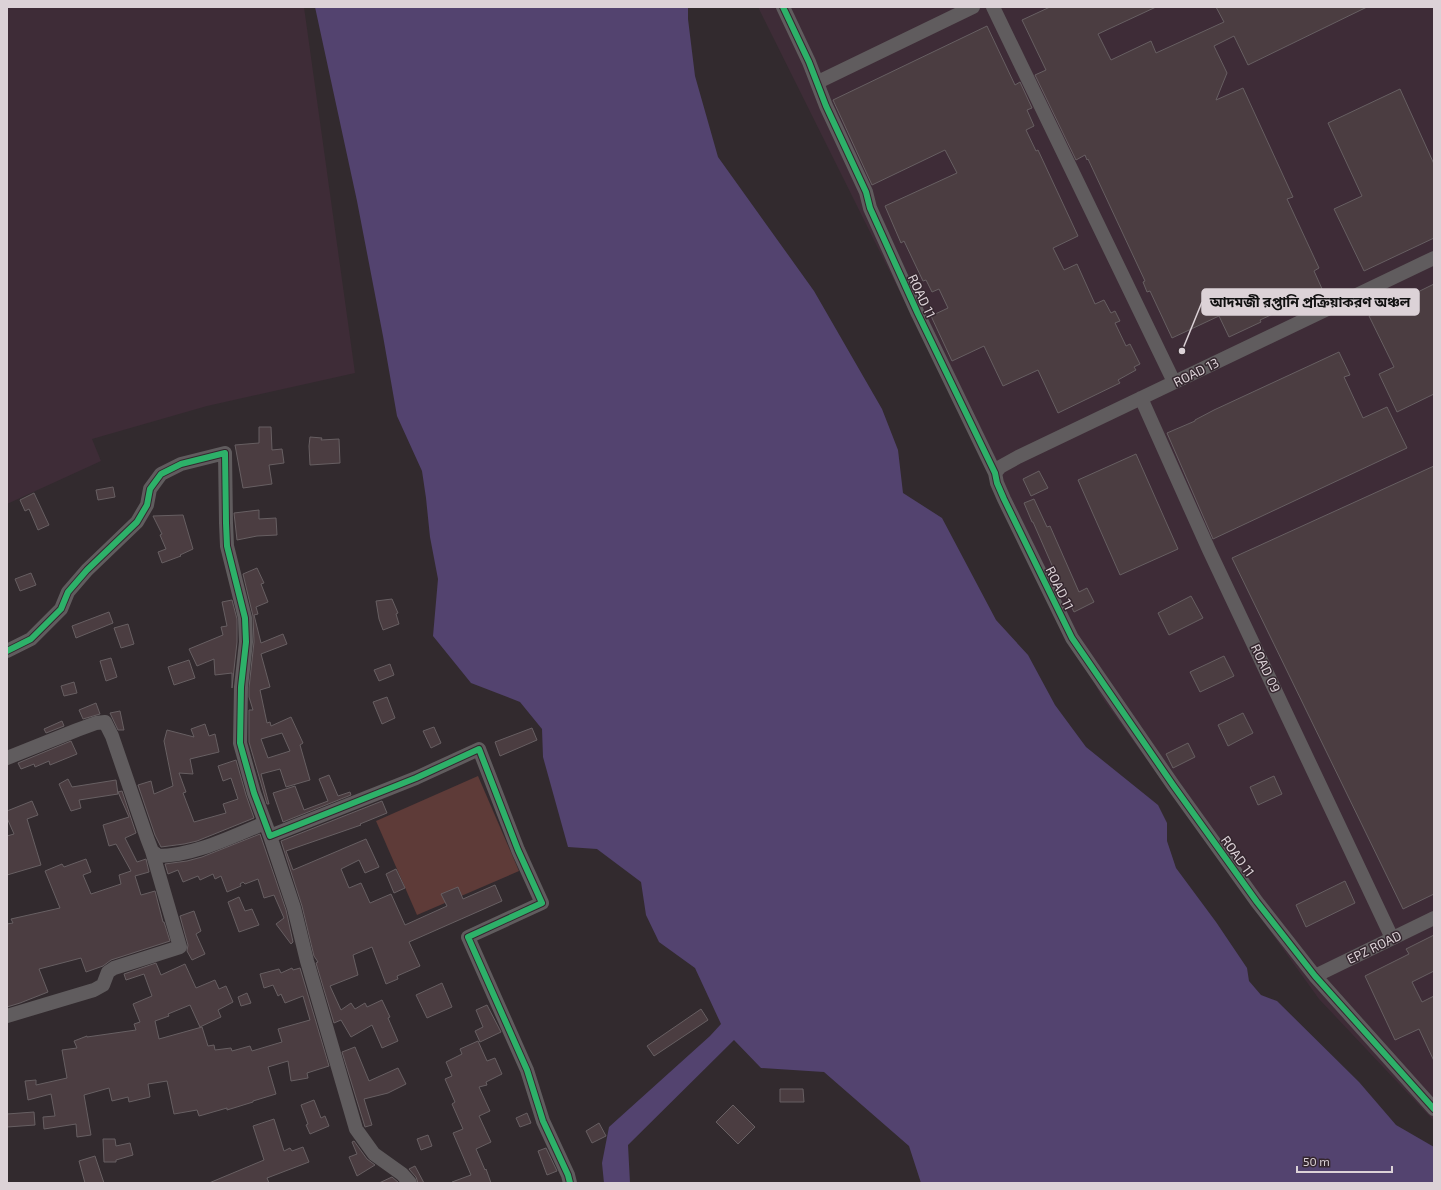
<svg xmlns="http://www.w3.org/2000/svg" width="1441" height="1190" font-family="'Exo 2','Noto Sans Bengali',sans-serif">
<rect width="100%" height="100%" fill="#322a2e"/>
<path fill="#3e2c37" d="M 7,7 L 304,7 L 355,373 L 207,406 L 92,439 L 101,461 L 7,504 Z
M 758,7 L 1434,7 L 1434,1121 L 1319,999 L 1101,696 Z"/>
<path fill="#5e3b38" d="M 478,776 L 519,871 L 417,915 L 376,821 Z"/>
<path fill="#53436f" d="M 315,7 L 688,7 L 688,19 L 695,76 L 718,157 L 814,291 L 882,409 L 898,450 L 903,493 L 942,518 L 996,620 L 1028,655 L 1055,705 L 1086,747 L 1158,805 L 1167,823 L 1167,841 L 1176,868 L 1216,922 L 1247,968 L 1249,981 L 1261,995 L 1277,1001 L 1359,1082 L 1396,1125 L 1434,1147 L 1434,1183 L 921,1183 L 909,1146 L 824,1072 L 761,1068 L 734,1040 L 628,1145 L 630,1183 L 604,1183 L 602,1163 L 609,1127 L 710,1036 L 721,1024 L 695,968 L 659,942 L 646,915 L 641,882 L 597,849 L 568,847 L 543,757 L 542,729 L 520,702 L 471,683 L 433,636 L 438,579 L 430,537 L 426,498 L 422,471 L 397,416 L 383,336 L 357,201 Z"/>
<path fill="#4b3d41" stroke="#675f62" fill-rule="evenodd" d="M 1050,7 L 1156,7 L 1098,34 L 1111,60 L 1151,41 L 1156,53 L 1224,22 L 1216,7 L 1367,7 L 1248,65 L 1234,36 L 1214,46 L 1227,73 L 1216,100 L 1243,88 L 1293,197 L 1287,199 L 1319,268 L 1314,271 L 1323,291 L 1260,320 L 1261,322 L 1229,337 L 1219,316 L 1172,338 L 1150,291 L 1147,292 L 1143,282 L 1145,281 L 1088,159 L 1087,160 L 1085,155 L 1076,160 L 1035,75 L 1046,70 L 1022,20 Z
M 987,26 L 1015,85 L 1020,82 L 1032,108 L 1027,110 L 1034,126 L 1026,130 L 1036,151 L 1038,150 L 1078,236 L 1053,248 L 1064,270 L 1077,264 L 1095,304 L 1104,300 L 1111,313 L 1115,311 L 1120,321 L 1115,323 L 1126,346 L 1130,344 L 1140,364 L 1134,367 L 1136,370 L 1118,380 L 1120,383 L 1058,413 L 1038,370 L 1003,386 L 984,346 L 952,361 L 931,316 L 948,308 L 939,289 L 932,292 L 926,280 L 923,281 L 904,241 L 901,243 L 885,206 L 957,173 L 945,150 L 872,185 L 833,100 Z
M 1400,89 L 1434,164 L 1434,238 L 1364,271 L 1334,209 L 1362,196 L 1328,123 Z
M 1434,284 L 1434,394 L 1397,412 L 1379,374 L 1394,367 L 1369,316 Z
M 1339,352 L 1350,375 L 1344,377 L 1363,418 L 1387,407 L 1407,448 L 1213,539 L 1167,433 L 1195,421 L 1195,420 L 1214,410 Z
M 259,427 L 271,427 L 272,450 L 282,449 L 284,463 L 269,465 L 272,484 L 243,488 L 235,445 L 259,443 Z
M 310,437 L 322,438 L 321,440 L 339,439 L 340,463 L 310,465 L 309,446 Z
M 1136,454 L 1178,549 L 1120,575 L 1078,480 Z
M 1434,466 L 1434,894 L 1403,909 L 1232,558 Z
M 1039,471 L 1048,488 L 1031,496 L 1023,479 Z
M 113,487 L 115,497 L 98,500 L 96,490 Z
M 34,493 L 49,525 L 38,530 L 29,509 L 25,511 L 20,500 Z
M 1034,499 L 1047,527 L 1050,526 L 1079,592 L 1087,588 L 1094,602 L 1074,612 L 1062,588 L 1033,522 L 1032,522 L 1024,503 Z
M 259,510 L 259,519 L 276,518 L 277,535 L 257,536 L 237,540 L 234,513 Z
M 183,515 L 193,549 L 180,555 L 181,556 L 162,563 L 158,552 L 166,549 L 160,535 L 162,534 L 153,516 Z
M 257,568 L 264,583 L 261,584 L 268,602 L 256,607 L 258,614 L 254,615 L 261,643 L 283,634 L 287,644 L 261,654 L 270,687 L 260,690 L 267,723 L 270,722 L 271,726 L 291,717 L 303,743 L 300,745 L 310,780 L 286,787 L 280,769 L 261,774 L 269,804 L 267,804 L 249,742 L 249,710 L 253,710 L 249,697 L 249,688 L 254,642 L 253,616 L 243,574 ZM 282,733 L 290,751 L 268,758 L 261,739 Z
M 31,573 L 36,585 L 20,591 L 15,579 Z
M 1191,596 L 1203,618 L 1169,635 L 1158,613 Z
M 392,599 L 398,613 L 396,614 L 399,624 L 383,630 L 379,619 L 376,601 Z
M 232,600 L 237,619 L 237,642 L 232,688 L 232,673 L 215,675 L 214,659 L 197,666 L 189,649 L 223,635 L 221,627 L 227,626 L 222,602 Z
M 109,612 L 113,623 L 76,638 L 72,626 Z
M 128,624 L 134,644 L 121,648 L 114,628 Z
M 1224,656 L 1234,676 L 1200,692 L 1190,672 Z
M 111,658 L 117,677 L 106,681 L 100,661 Z
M 189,660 L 195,678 L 174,685 L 168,667 Z
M 390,664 L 394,675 L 379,681 L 374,670 Z
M 74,682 L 77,693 L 64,696 L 61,686 Z
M 387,697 L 395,718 L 382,724 L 373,702 Z
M 96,703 L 100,714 L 83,719 L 79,710 Z
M 120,711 L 124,730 L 118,730 L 110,713 Z
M 1243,713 L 1253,733 L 1228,746 L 1218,725 Z
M 62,721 L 64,726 L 46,733 L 44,729 Z
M 205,724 L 209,736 L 215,734 L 219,752 L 190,759 L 193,774 L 179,773 L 186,792 L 183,793 L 194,822 L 226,813 L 223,804 L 238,799 L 231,778 L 223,781 L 218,766 L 236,760 L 246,795 L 254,818 L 197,841 L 184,844 L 161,847 L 155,835 L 138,785 L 151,781 L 154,794 L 173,786 L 164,741 L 167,730 L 194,737 L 191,729 Z
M 434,727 L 441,743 L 431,748 L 423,731 Z
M 532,728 L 537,740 L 500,756 L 495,742 Z
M 71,741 L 77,754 L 50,765 L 49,761 L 35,767 L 34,764 L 21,769 L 18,763 Z
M 1188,743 L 1195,757 L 1173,768 L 1166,754 Z
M 329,775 L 338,796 L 350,792 L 351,795 L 283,822 L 273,793 L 295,786 L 304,810 L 328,801 L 319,779 Z
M 1274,776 L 1282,794 L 1258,805 L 1250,787 Z
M 68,779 L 72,787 L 116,780 L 118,794 L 79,800 L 81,808 L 71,811 L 59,784 Z
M 122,791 L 136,833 L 125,838 L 137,862 L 146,859 L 149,872 L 135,876 L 141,895 L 155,891 L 163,922 L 164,922 L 170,941 L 111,960 L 103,966 L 86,972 L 81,958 L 39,969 L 48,992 L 20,1003 L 7,1007 L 7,924 L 13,923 L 11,919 L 60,908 L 45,871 L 62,864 L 64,867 L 86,859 L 91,872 L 83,875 L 91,894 L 121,884 L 119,875 L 131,871 L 116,844 L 109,846 L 103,825 L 129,817 L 118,792 Z
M 32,801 L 38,815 L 27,819 L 41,865 L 7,875 L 7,836 L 14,834 L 7,818 L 7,811 Z
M 382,801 L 387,813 L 360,824 L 361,825 L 286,851 L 293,870 L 366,839 L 379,867 L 365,873 L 359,860 L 341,869 L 349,888 L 361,883 L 370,903 L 391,894 L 405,925 L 447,906 L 441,894 L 458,887 L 463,899 L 495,885 L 502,901 L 409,942 L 420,966 L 397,976 L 398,979 L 386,984 L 372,947 L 353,955 L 358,975 L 330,986 L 341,1010 L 351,1003 L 355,1009 L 365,1003 L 367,1007 L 382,1000 L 390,1017 L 388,1018 L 398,1041 L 382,1048 L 372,1025 L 351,1037 L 341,1020 L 334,1023 L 316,963 L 318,962 L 314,956 L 302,906 L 281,841 Z
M 260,834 L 286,910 L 293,942 L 291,944 L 276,924 L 284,918 L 274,895 L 264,898 L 258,879 L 245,884 L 243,882 L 240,884 L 241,886 L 227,892 L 221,876 L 215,879 L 213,874 L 200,880 L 198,876 L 183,882 L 178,870 L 168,874 L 165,864 L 187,861 L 202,857 Z
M 396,869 L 405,888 L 394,893 L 386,874 Z
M 1345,881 L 1355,903 L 1306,927 L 1296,905 Z
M 239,897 L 245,911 L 252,909 L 259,925 L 239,932 L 228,902 Z
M 194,911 L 201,931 L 196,934 L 205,954 L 192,960 L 187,951 L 188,945 L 180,916 Z
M 1434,935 L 1434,971 L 1412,982 L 1422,1002 L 1434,996 L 1434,1061 L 1419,1029 L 1395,1040 L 1365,976 L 1409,954 L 1406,949 Z
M 156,963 L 161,975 L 185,964 L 196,988 L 215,980 L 219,989 L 226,986 L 233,1002 L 218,1010 L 221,1017 L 200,1027 L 190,1005 L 168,1014 L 169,1016 L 155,1021 L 159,1039 L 202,1027 L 208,1046 L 214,1045 L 215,1050 L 231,1048 L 232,1051 L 250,1046 L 252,1051 L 282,1042 L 278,1029 L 310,1020 L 303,996 L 285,1003 L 281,994 L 278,996 L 273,985 L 264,988 L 260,974 L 279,969 L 281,973 L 292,968 L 293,970 L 300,968 L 329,1066 L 307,1073 L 308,1078 L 291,1081 L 288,1061 L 268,1067 L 276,1094 L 253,1101 L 253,1102 L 227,1110 L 227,1108 L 199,1116 L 197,1110 L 174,1114 L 167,1081 L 148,1084 L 150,1097 L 129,1102 L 128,1097 L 112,1101 L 109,1088 L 84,1095 L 91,1135 L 77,1137 L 76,1124 L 44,1129 L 43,1117 L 55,1116 L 51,1094 L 28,1100 L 25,1081 L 36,1080 L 36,1085 L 67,1078 L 62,1050 L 77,1048 L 74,1041 L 87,1036 L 87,1037 L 136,1030 L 134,1024 L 140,1022 L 133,1004 L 152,996 L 144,974 L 126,980 L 124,974 Z
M 442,983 L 452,1007 L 427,1018 L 416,995 Z
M 247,993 L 251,1003 L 241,1006 L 238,997 Z
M 487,1005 L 501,1032 L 480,1042 L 475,1031 L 483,1027 L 476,1010 Z
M 701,1009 L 708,1020 L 654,1056 L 647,1046 Z
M 478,1041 L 487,1061 L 495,1058 L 502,1074 L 486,1082 L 487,1085 L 479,1087 L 490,1111 L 479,1116 L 491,1142 L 476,1149 L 485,1170 L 486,1169 L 491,1183 L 452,1183 L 452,1182 L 471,1175 L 453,1133 L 463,1129 L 452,1104 L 455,1102 L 445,1079 L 452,1076 L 446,1062 L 462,1054 L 460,1049 Z
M 355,1047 L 369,1081 L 398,1068 L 406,1084 L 388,1093 L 364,1099 L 372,1125 L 365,1127 L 342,1052 Z
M 780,1089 L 803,1089 L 804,1102 L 780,1102 Z
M 314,1100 L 321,1118 L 325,1116 L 329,1126 L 310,1134 L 306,1125 L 308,1124 L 301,1105 Z
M 733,1105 L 755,1127 L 738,1144 L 716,1122 Z
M 34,1112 L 35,1125 L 7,1127 L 7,1114 Z
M 527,1113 L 531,1123 L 520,1127 L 516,1118 Z
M 274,1119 L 284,1151 L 290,1148 L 292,1151 L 303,1147 L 309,1162 L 267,1178 L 269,1183 L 209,1183 L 264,1160 L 253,1126 Z
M 599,1123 L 606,1136 L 592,1143 L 586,1131 Z
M 428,1135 L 432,1146 L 421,1150 L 417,1139 Z
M 103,1139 L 115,1139 L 116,1146 L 130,1143 L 133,1155 L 116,1160 L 116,1162 L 104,1162 Z
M 354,1141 L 367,1159 L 375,1165 L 357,1176 L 349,1157 L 357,1154 L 352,1142 Z
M 546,1148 L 557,1171 L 547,1175 L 538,1151 Z
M 95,1156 L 104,1183 L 85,1183 L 79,1161 Z
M 415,1166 L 424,1183 L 418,1183 L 416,1177 L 409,1169 Z
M 392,1177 L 399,1183 L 379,1183 Z"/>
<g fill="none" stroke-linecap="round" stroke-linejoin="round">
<path stroke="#605c5e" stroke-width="14" d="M 783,7 L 809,62 L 826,106 L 866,192 L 870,208 L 918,314 L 995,473 L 997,483 L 1004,499 L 1072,638 L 1173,785 L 1257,902 L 1315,976 L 1434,1109
M 993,7 L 1174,382
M 818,82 L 973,7
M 1141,398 L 1209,550 L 1392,938
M 995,473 L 1000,467 L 1018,457 L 1434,258
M 7,651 L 31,639 L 61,609 L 68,592 L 87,570 L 137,522 L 147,505 L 150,489 L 161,474 L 181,464 L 225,453 L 226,523 L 227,546 L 245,618 L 246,642 L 241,687 L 240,743 L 254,793 L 270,836 L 416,778 L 479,749 L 518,850 L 542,903 L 468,937 L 527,1070 L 543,1121 L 568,1175 L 570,1183
M 7,758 L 77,730 L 96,723 L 105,722 L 112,736 L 147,838 L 152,851 L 158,856 C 194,856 233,836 265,823
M 270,836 L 294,908 L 307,961 L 356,1129 L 374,1154 L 402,1174 L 410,1183
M 1315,976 L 1434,918
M 7,1016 L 94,990 L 103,985 L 108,972 L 114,968 L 180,947 L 152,851"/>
<defs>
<path id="cycleway" d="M 783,7 L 809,62 L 826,106 L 866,192 L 870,208 L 918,314 L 995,473 L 997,483 L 1004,499 L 1072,638 L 1173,785 L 1257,902 L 1315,976 L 1434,1109
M 7,651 L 31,639 L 61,609 L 68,592 L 87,570 L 137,522 L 147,505 L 150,489 L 161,474 L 181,464 L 225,453 L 226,523 L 227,546 L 245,618 L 246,642 L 241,687 L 240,743 L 254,793 L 270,836 L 416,778 L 479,749 L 518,850 L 542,903 L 468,937 L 527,1070 L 543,1121 L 568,1175 L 570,1183"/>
</defs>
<use href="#cycleway" stroke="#35272f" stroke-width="8"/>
<use href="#cycleway" stroke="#2db169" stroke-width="6"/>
</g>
<g text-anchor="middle" stroke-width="3" stroke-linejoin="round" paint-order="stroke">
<g font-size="13" fill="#dcd2d7" stroke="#35272f">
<text transform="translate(922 296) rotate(65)" y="5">ROAD 11</text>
<text transform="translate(1196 372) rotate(-26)" y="5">ROAD 13</text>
<text transform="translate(1060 588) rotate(64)" y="5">ROAD 11</text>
<text transform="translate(1266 668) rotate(65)" y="5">ROAD 09</text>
<text transform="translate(1238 856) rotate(54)" y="5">ROAD 11</text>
<text transform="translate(1374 947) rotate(-26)" y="5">EPZ ROAD</text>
</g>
</g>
<path fill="none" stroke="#dcd2d7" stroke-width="1.5" d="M1182 351L1202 302"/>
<circle fill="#dcd2d7" stroke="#35272f" stroke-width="1.5" cx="1182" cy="351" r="4"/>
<rect fill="#dcd2d7" stroke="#dcd2d7" stroke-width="1.5" x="1202" y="289" width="217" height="26" rx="4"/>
<g font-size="14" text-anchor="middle" font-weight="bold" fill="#111">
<text x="1310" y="307">আদমজী রপ্তানি প্রক্রিয়াকরণ অঞ্চল</text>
</g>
<rect width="1441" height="1190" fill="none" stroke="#dcd2d7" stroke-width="16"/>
<path d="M1297 1166v6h95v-6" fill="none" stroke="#dcd2d7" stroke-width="2"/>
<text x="1303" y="1166" font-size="12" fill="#dcd2d7" stroke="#35272f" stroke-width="3" paint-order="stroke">50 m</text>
</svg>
